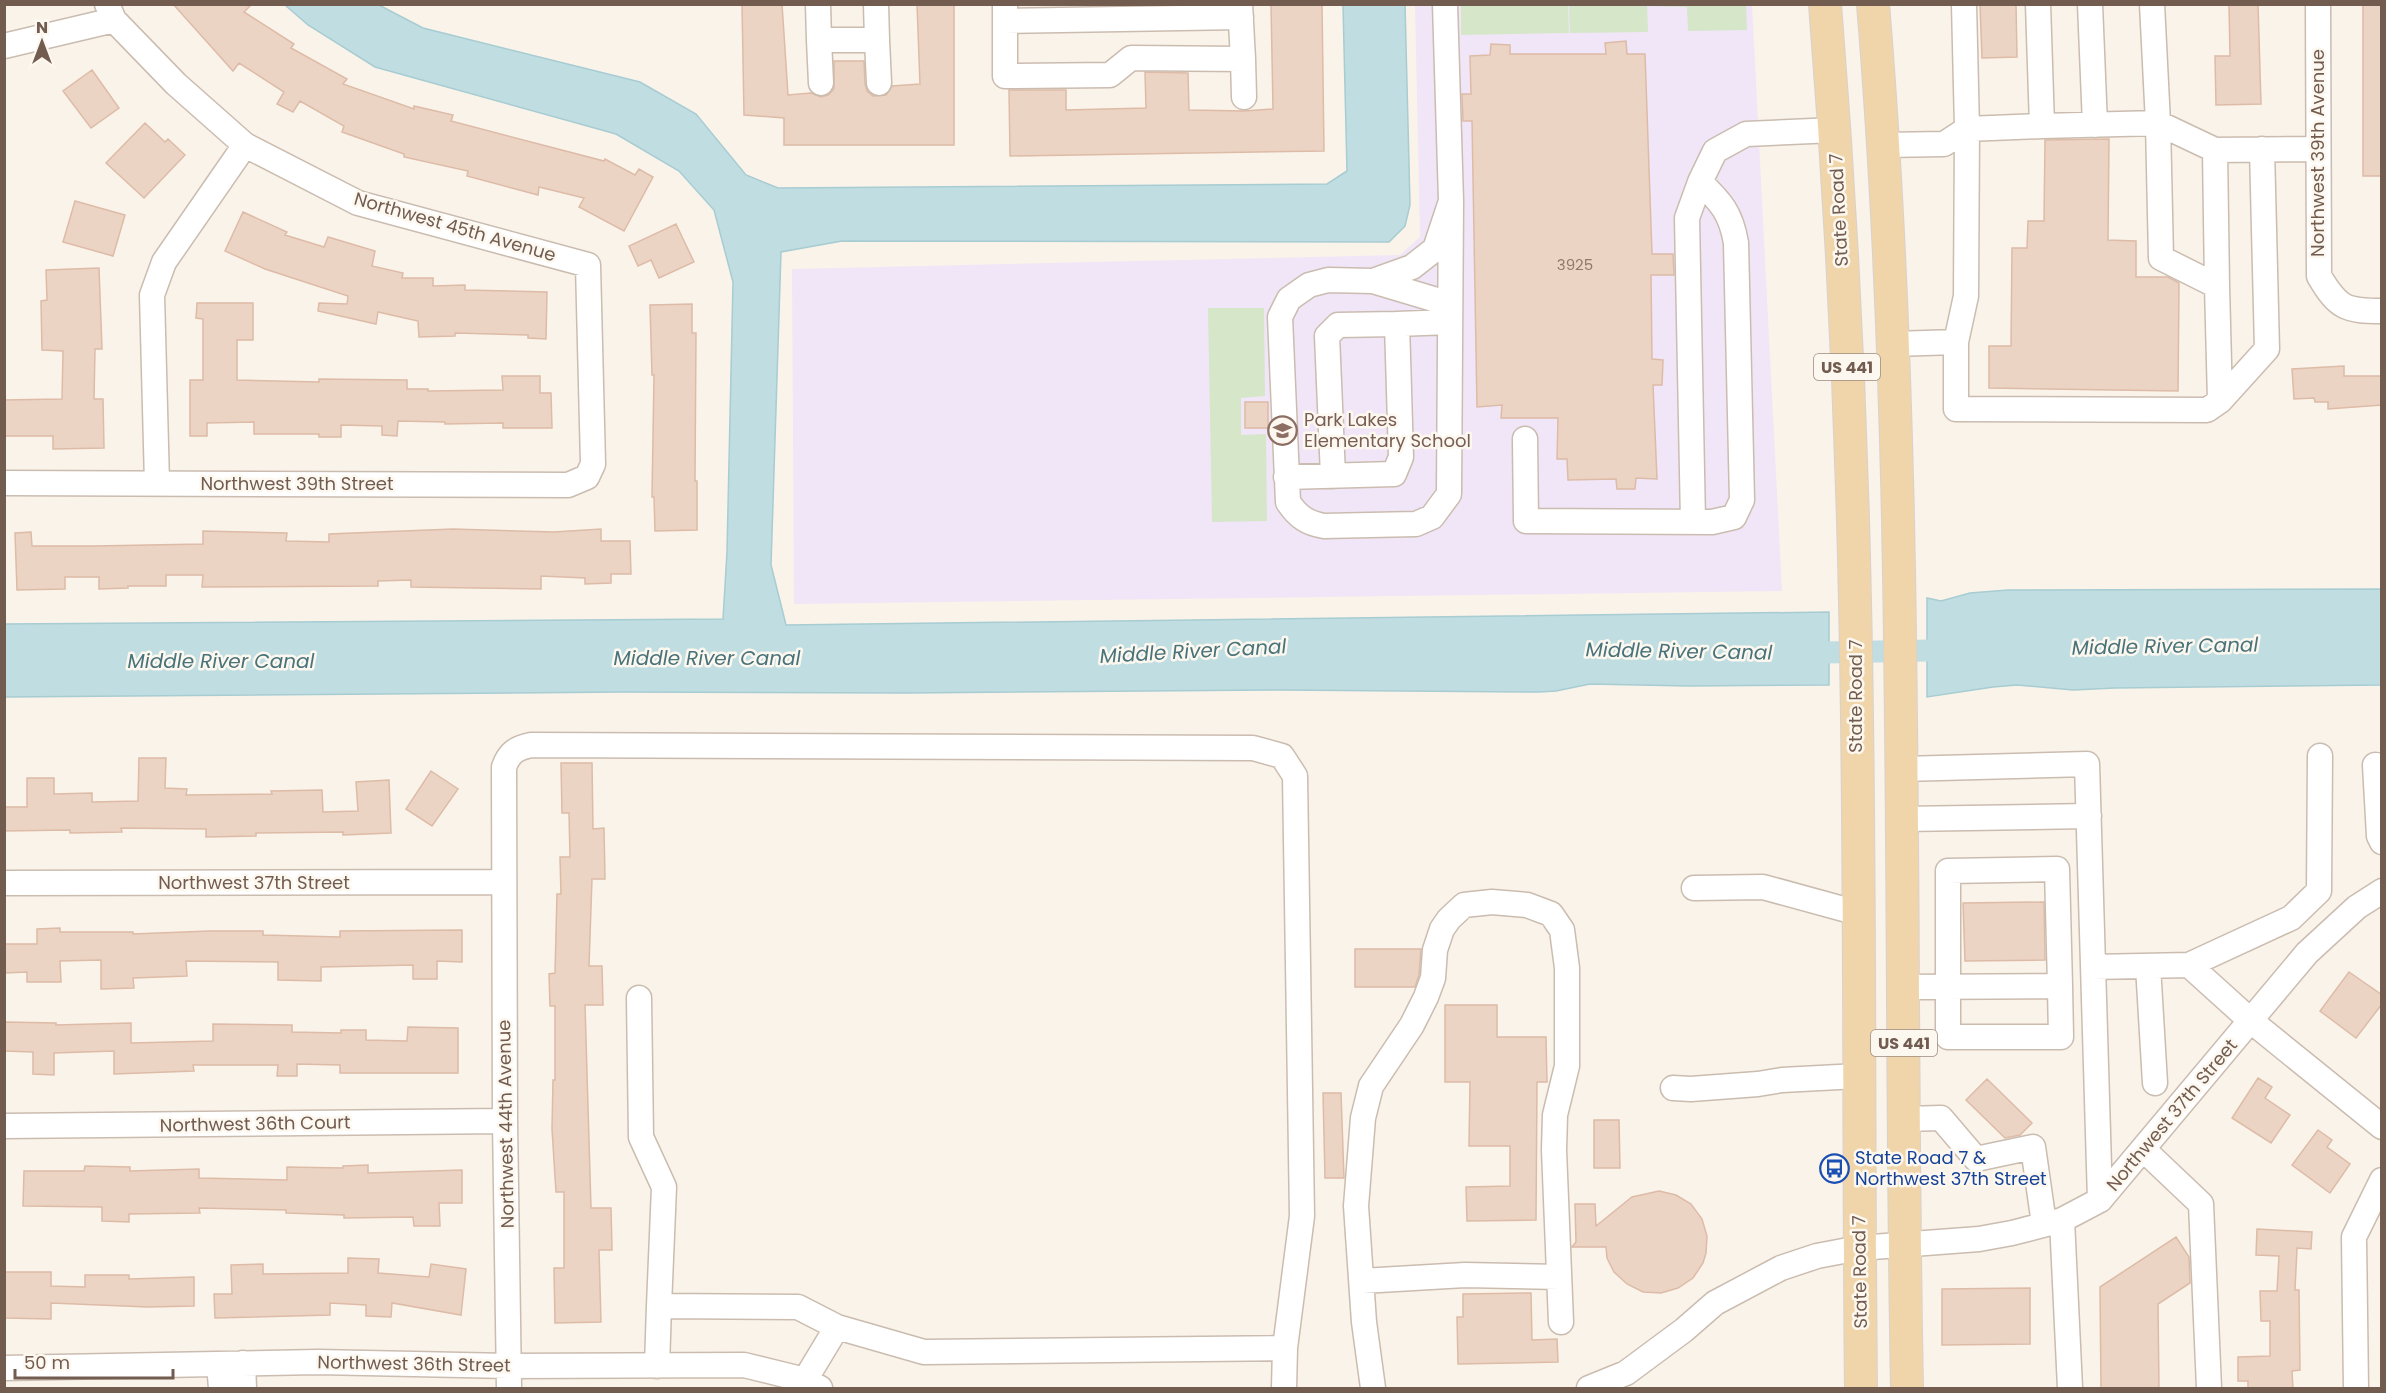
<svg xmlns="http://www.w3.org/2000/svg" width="2386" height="1393" font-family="Poppins,sans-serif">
<rect width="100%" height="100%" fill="#faf3e9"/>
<path fill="#f0e6f7" d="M 1415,5 L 1752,5 L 1782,591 L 794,604 L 792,269 L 1400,255 L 1420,237 Z"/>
<path fill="#d5e6c9" d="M 1461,5 L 1568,5 L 1569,33 L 1461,35 Z
M 1569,5 L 1746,5 L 1747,30 L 1688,31 L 1687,7 L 1647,6 L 1648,32 L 1570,33 Z
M 1208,308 L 1264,308 L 1265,396 L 1241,398 L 1241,435 L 1266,434 L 1267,521 L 1212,522 Z"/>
<path fill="#c0dde2" stroke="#a7ccd2" stroke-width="1.5" d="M 1405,4 L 1410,205 L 1405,226 L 1389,242 L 842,241 L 781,252 L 771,565 L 786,625 L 1829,612 L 1829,685 L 1688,686 L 1590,684 L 1556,691 L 1539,692 L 1281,690 L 905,693 L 622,692 L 5,697 L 5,624 L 723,619 L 727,552 L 733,282 L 714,210 L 679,171 L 616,134 L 375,67 L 308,25 L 285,5 L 379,5 L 423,28 L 640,82 L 696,114 L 746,175 L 778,188 L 1327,184 L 1347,171 L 1343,5 Z
M 2381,589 L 2381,685 L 2115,688 L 2073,690 L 2017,685 L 1993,687 L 1927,697 L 1927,598 L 1941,601 L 1970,593 L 2008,590 Z"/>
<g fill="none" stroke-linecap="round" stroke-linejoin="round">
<path stroke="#c0dde2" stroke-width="22" d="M 1800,653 L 1956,650"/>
</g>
<path fill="#ecd4c4" stroke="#ddbba7" stroke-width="1.5" d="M 173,4 L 252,4 L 244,12 L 294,44 L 291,48 L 347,79 L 343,84 L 414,109 L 414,106 L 453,115 L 451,121 L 604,161 L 605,159 L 635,175 L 639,169 L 653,177 L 624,231 L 579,207 L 584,198 L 539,187 L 538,195 L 467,176 L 468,171 L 404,157 L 404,154 L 342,132 L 344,126 L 300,101 L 293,112 L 277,104 L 284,92 L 239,63 L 233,71 Z
M 742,4 L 782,4 L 788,95 L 811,93 L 821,97 L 828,95 L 834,89 L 834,61 L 864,61 L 865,84 L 867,91 L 873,96 L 886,95 L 892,86 L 920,84 L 917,4 L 954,4 L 954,145 L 784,145 L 784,118 L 744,115 Z
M 1271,4 L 1322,4 L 1324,151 L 1010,156 L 1009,90 L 1066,90 L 1066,110 L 1146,108 L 1145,72 L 1188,73 L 1189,110 L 1244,111 L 1273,109 Z
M 1980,4 L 2016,4 L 2017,57 L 1982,58 Z
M 2229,4 L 2258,4 L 2261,104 L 2216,105 L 2215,56 L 2230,56 Z
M 2363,4 L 2382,4 L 2382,176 L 2363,176 Z
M 1626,41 L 1627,54 L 1645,54 L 1652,254 L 1673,254 L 1674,275 L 1651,275 L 1652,359 L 1663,360 L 1662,385 L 1653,385 L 1657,479 L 1636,478 L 1635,489 L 1617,489 L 1616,479 L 1568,480 L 1567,459 L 1557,459 L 1558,418 L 1501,418 L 1502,405 L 1477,407 L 1472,121 L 1463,121 L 1462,94 L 1471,94 L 1470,56 L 1490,55 L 1491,44 L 1510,45 L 1510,54 L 1606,54 L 1605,43 Z
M 92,70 L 119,108 L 91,128 L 63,91 Z
M 145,123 L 165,142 L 168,139 L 185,155 L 144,198 L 106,163 Z
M 2109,139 L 2108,240 L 2136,241 L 2136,277 L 2168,277 L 2179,283 L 2178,391 L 1989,388 L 1989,346 L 2011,346 L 2012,248 L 2027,248 L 2028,221 L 2044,221 L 2045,140 Z
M 75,201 L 125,215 L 113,256 L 63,242 Z
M 243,212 L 287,232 L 285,235 L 324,247 L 328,237 L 375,251 L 372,266 L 403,273 L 402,278 L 433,278 L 433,286 L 465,285 L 465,290 L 547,292 L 546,339 L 528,338 L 528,335 L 455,333 L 455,336 L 419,337 L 418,321 L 378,312 L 376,324 L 318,311 L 319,303 L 347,304 L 348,296 L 265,269 L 225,251 Z
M 676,224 L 694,262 L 659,278 L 651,260 L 638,266 L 629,246 Z
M 99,268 L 102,349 L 95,349 L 94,399 L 103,399 L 104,448 L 53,449 L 53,436 L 4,436 L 4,400 L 62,399 L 63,351 L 42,350 L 41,301 L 47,300 L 46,270 Z
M 197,303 L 253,303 L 253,340 L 237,340 L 237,380 L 319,382 L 319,379 L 407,380 L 407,389 L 428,389 L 428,391 L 503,390 L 502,376 L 540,376 L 540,393 L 551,393 L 552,428 L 503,428 L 503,423 L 445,424 L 445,422 L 398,421 L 397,436 L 382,435 L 382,426 L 341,425 L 341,437 L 319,437 L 319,434 L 254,434 L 254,422 L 207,423 L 207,436 L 190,436 L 190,380 L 203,380 L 203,319 L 196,318 Z
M 692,304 L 692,333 L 696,333 L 695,481 L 697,481 L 697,530 L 655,531 L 654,497 L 652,497 L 654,375 L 652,375 L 650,305 Z
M 2344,366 L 2344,376 L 2382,376 L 2382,405 L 2328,409 L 2328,402 L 2315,402 L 2314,398 L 2294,399 L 2292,369 Z
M 1245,402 L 1268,402 L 1268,428 L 1245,428 Z
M 453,529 L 554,532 L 601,529 L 601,541 L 630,541 L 631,574 L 611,574 L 611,583 L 585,584 L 585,578 L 541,576 L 541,589 L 411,587 L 411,580 L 378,581 L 378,586 L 202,587 L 203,575 L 166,575 L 166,586 L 128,586 L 128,588 L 99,589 L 99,577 L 65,577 L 65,589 L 17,590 L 15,533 L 31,532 L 32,546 L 94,546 L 203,544 L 203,531 L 287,533 L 286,541 L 329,542 L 329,534 Z
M 139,758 L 166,758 L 165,788 L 187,789 L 186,795 L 272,794 L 271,791 L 322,790 L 323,812 L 358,811 L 356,782 L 389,780 L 391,833 L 343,835 L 343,832 L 256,833 L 256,836 L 206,837 L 206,829 L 121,828 L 122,832 L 70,833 L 70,830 L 4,831 L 4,807 L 27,807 L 27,778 L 54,778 L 54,794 L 92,793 L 92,802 L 138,801 Z
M 561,763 L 592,763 L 593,829 L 604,828 L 605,879 L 592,879 L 589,966 L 602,966 L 603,1005 L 585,1005 L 591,1208 L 611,1208 L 612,1250 L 599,1250 L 601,1322 L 555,1323 L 554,1268 L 564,1268 L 564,1192 L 556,1192 L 552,1129 L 553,1080 L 555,1080 L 555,1006 L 550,1006 L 549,974 L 555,973 L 557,894 L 561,894 L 560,857 L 570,857 L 569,813 L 562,813 Z
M 431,771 L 458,789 L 432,826 L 406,809 Z
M 2044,902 L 2045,960 L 1965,961 L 1963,903 Z
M 60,928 L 60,932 L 133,932 L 133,934 L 209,931 L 263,931 L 263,935 L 340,937 L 340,931 L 462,930 L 462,962 L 437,961 L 437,979 L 413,979 L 413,965 L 321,967 L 321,981 L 278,980 L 278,962 L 186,961 L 187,976 L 133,978 L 134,988 L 101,989 L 101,960 L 60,961 L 61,982 L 27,982 L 27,972 L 5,973 L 4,944 L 37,944 L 37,929 Z
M 1355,949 L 1421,949 L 1419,975 L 1415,987 L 1355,987 Z
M 2349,972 L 2382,995 L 2382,1004 L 2356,1038 L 2320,1011 Z
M 1445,1005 L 1497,1005 L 1497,1037 L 1546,1037 L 1547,1082 L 1537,1082 L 1536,1220 L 1467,1221 L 1466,1187 L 1510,1186 L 1510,1146 L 1469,1146 L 1470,1082 L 1445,1082 Z
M 4,1022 L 56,1023 L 56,1025 L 131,1023 L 131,1043 L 213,1041 L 213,1024 L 292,1025 L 292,1032 L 341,1033 L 341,1030 L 366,1030 L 366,1040 L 407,1041 L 408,1027 L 458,1028 L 458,1073 L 340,1073 L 340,1065 L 297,1064 L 297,1076 L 277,1076 L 278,1065 L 193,1065 L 194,1071 L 114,1074 L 114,1051 L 54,1053 L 54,1075 L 33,1074 L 33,1052 L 4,1051 Z
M 2258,1078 L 2272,1087 L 2265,1098 L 2290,1115 L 2271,1143 L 2232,1118 Z
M 1987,1079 L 2032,1123 L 2020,1135 L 2005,1138 L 1966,1100 Z
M 1323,1093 L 1341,1093 L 1344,1178 L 1325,1178 Z
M 1594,1120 L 1619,1120 L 1620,1168 L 1594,1168 Z
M 2318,1130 L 2332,1140 L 2327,1147 L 2350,1164 L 2330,1193 L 2292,1165 Z
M 368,1165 L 368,1173 L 462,1170 L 462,1203 L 439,1203 L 440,1226 L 414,1226 L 413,1217 L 344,1218 L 344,1215 L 286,1213 L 286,1210 L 199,1208 L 200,1213 L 129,1214 L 129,1222 L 102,1221 L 102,1207 L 23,1206 L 24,1171 L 84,1171 L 85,1166 L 130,1167 L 130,1171 L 199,1169 L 199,1178 L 287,1180 L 287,1167 L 343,1168 L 343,1166 Z
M 1659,1191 L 1676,1195 L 1691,1204 L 1702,1219 L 1707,1236 L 1706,1253 L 1703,1263 L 1693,1278 L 1678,1288 L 1661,1293 L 1643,1292 L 1627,1284 L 1614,1272 L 1607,1258 L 1606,1247 L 1572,1247 L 1576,1242 L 1575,1204 L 1595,1204 L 1596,1226 L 1632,1197 Z
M 2257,1229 L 2312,1232 L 2311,1249 L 2297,1248 L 2295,1290 L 2299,1290 L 2300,1370 L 2292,1371 L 2293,1389 L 2248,1389 L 2248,1381 L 2238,1381 L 2238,1357 L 2270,1356 L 2270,1321 L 2261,1321 L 2260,1291 L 2277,1291 L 2279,1256 L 2256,1255 Z
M 2176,1237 L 2189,1257 L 2190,1283 L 2158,1304 L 2159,1389 L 2101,1389 L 2100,1287 Z
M 348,1258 L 379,1259 L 378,1273 L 429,1277 L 431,1264 L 466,1269 L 461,1315 L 392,1303 L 391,1317 L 366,1316 L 366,1305 L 330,1303 L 330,1315 L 215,1318 L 214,1294 L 232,1294 L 231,1265 L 263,1264 L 263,1274 L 348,1273 Z
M 4,1272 L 51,1272 L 51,1286 L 85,1287 L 85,1275 L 129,1275 L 129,1279 L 194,1277 L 194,1306 L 148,1307 L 51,1303 L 51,1319 L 4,1318 Z
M 2030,1288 L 2030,1344 L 1942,1345 L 1942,1289 Z
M 1531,1293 L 1532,1340 L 1557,1339 L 1558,1362 L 1458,1364 L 1457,1317 L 1463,1317 L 1463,1294 Z"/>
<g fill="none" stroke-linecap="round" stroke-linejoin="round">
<defs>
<path id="minor" d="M 818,4 L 819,40 L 877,40 L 876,4
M 1005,4 L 1005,76 L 1110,75 L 1131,58 L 1243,59 L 1240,4
M 1445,4 L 1451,201 L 1449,494 L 1432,517 L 1416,524 L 1324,526 C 1307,523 1298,517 1288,502 L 1280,317 L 1289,299 L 1309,285 L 1328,280 L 1373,281 L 1412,267 L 1435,249 L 1451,201
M 2090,4 L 2095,125
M 2318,4 L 2319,276 C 2338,308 2345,311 2382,311
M 1005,21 L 1241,17
M 819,40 L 821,83
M 877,40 L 879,83
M 4,46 L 114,20
M 1243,59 L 1244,97
M 2158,123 L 2215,150 L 2217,286 L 2161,258 Z
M 2042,126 L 2158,123 L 2152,4
M 1884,145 L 1944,144 L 1967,129 L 2042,126 L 2038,4
M 2215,150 L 2318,149
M 1373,281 L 1450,304
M 2217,286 L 2220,401
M 1397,324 L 1450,322
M 1956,342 L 1956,409 L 2207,410 L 2220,401 L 2267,349 L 2262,149
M 1894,344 L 1956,342 L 1966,296 L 1967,129 L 1964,4
M 1525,439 L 1526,521 L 1712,522 L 1734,517 L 1742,500 L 1736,243 C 1731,213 1721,202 1700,182 L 1715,151 L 1746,134 L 1835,130
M 1286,477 L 1394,474 L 1401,457 L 1397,324 L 1338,325 L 1327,336 L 1333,476
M 4,483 L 568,485 L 587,477 L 593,464 L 588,265 L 358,203 L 245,145 L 176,84 L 114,20 L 107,4
M 157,483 L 152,295 L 164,262 L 245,145
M 1693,522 L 1687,218 L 1700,182
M 2382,766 L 2375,765 L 2379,836 L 2382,842
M 1902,769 L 2087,764 L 2100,1200
M 1903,819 L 2089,816
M 4,883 L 504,882
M 1694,888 L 1763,887 L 1858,913
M 2189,965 L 2291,918 L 2319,891 L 2320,756
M 2148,966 L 2155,1083
M 2093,967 L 2189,965 L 2251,1021 L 2382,1127
M 1904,987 L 2060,986 L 2057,869 L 1948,871 L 1948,1037 L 2061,1037 L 2060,986
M 639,998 L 641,1137 L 664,1187 L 659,1306
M 1673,1088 L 1691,1089 L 1758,1084 L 1782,1080 L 1858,1076
M 1904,1119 L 1941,1118 L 1976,1159 L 2033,1147 L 2044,1224
M 4,1126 L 505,1121
M 2143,1149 L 2201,1204 L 2209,1388
M 2062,1220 L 2070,1388
M 1362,1281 L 1465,1275 L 1559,1277
M 243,1363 L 244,1388
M 219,1364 L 221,1388
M 657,1366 L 659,1306 L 798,1307 L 837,1327
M 4,1368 L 318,1362 L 509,1366 L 744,1365 L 805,1380 L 820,1388
M 805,1380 L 837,1327 L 924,1352 L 1285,1348
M 509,1388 L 505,1121 L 504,767 C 509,753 516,748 531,745 L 1253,748 L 1282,756 L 1295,776 L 1302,1216 L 1285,1348 L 1284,1388
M 1373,1388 L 1364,1322 L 1356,1206 L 1363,1118 L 1371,1086 L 1412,1025 L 1426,997 L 1433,978 L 1435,950 L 1442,929 L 1449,919 L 1464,905 L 1492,902 L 1527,905 L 1551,914 L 1562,930 L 1567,968 L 1567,1066 L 1555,1115 L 1554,1150 L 1561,1322
M 1589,1388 L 1626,1373 L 1684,1330 L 1715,1303 L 1781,1268 L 1817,1256 L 1859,1248 L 1979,1239 L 2012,1233 L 2062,1220 L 2100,1200 L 2307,953 L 2357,907 L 2382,891
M 2356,1388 L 2354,1237 L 2382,1180"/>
<path id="major" d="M 1825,4 C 1841,203 1851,403 1855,602 C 1861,864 1858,1126 1861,1388
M 1873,4 C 1911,465 1898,927 1907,1388"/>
</defs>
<use href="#minor" stroke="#cbbcb0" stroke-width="27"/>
<use href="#major" stroke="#d8d1ce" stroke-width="34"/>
<use href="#minor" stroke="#fff" stroke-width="24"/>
<use href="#major" stroke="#f0d5aa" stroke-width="32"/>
</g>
<defs>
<symbol id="school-ring" viewBox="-11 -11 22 22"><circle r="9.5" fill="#fdf8ef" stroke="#8d6e63" stroke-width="1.5"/><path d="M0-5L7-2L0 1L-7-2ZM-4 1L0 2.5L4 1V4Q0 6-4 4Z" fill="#8d6e63"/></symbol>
<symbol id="bus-ring" viewBox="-11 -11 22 22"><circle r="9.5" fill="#fdf8ef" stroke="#1a4fb4" stroke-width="1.5"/><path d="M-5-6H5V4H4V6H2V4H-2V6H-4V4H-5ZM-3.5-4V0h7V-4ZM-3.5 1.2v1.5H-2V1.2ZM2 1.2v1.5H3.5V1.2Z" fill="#1a4fb4"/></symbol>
</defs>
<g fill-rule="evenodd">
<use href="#school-ring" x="1266" y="414" width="33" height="33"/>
<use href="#bus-ring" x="1818" y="1152" width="33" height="33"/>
</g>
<g text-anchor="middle" stroke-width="5" stroke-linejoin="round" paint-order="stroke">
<g font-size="15" fill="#907a6d">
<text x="1575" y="270">3925</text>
</g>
<g fill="#fdf8ef" stroke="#9c8b80" stroke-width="1.5">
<rect x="1814" y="354" width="66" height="26" rx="4.5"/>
<rect x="1871" y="1030" width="66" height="26" rx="4.5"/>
</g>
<g font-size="16" font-weight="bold" fill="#725c50">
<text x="1847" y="373">US 441</text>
<text x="1904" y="1049">US 441</text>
</g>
<g font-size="18" fill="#725c50" stroke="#fdf8ef">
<text transform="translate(2318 153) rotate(-90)" y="6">Northwest 39th Avenue</text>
<text transform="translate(1839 210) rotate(-93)" y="6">State Road 7</text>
<text transform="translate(455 227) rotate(16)" y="6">Northwest 45th Avenue</text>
<text x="297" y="490">Northwest 39th Street</text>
<text transform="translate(1856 696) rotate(-90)" y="6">State Road 7</text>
<text x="254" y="889">Northwest 37th Street</text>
<text transform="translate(2172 1115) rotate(-50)" y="6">Northwest 37th Street</text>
<text transform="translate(255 1124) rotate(-1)" y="6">Northwest 36th Court</text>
<text transform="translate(506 1124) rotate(-91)" y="6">Northwest 44th Avenue</text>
<text transform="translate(1860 1272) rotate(-91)" y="6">State Road 7</text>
<text transform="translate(414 1364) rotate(1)" y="6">Northwest 36th Street</text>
</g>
<g font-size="18" fill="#785e54" stroke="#fdf8ef" text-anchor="start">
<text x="1304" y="426">Park Lakes<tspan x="1304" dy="21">Elementary School</tspan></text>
</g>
<g font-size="18" fill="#164399" stroke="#fdf8ef" text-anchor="start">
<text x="1855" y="1164">State Road 7 &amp;<tspan x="1855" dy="21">Northwest 37th Street</tspan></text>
</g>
<g font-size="20" font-style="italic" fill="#49737b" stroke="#fdf8ef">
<text transform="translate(2165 646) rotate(-1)" y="7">Middle River Canal</text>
<text transform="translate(1193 651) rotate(-3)" y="7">Middle River Canal</text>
<text transform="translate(1679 651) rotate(1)" y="7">Middle River Canal</text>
<text x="707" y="665">Middle River Canal</text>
<text x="221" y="668">Middle River Canal</text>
</g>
</g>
<rect width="2386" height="1393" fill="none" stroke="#725c50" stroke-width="12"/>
<g transform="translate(42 42)" stroke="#fdf8ef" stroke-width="4.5" paint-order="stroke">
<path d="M0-4.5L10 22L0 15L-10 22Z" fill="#725c50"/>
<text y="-9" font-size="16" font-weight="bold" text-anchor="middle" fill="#725c50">N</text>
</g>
<path d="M15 1369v9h158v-9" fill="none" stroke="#725c50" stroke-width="3"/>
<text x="24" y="1369" font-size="18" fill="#725c50" stroke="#fdf8ef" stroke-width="4.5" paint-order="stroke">50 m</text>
</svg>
